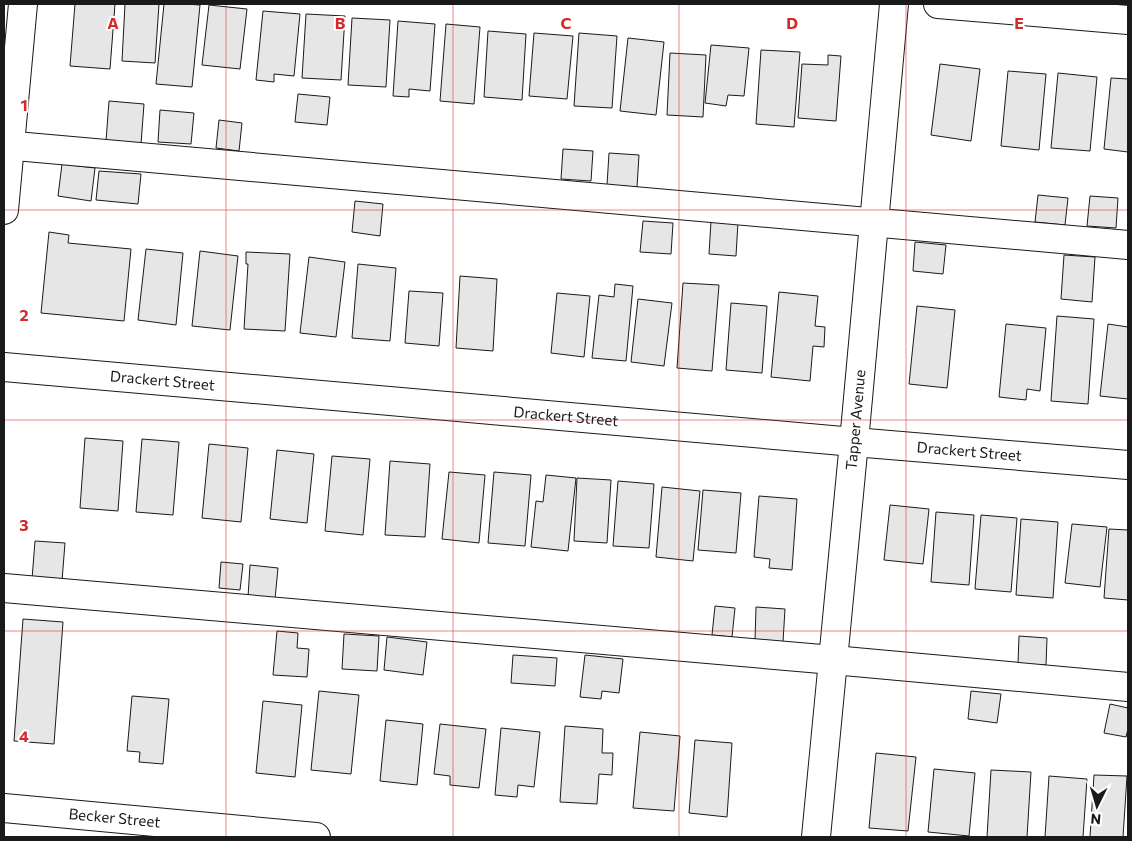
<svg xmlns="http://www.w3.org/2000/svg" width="1132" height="841" font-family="Commissioner,sans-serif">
<rect width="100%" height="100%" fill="#fff"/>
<path fill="#e6e6e6" stroke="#1a1a1a" d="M 75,4 L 115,4 L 110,69 L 70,66 Z
M 125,4 L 159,4 L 155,63 L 122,61 Z
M 164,4 L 186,4 L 200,5 L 192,87 L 156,84 Z
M 209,5 L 247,9 L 240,69 L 202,65 Z
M 263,11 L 300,14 L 294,76 L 274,74 L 274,82 L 256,80 Z
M 306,14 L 345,16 L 341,80 L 302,78 Z
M 352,18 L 390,20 L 386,87 L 348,85 Z
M 398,21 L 435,24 L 430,91 L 409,89 L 409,97 L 393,96 Z
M 446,24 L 480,27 L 474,104 L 440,101 Z
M 488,31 L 526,34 L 522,100 L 484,97 Z
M 534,33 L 573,36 L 567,99 L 529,96 Z
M 579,33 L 617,36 L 612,108 L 574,106 Z
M 628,38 L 664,42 L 656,115 L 620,111 Z
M 711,45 L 749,48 L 744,96 L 728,95 L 726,106 L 705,103 Z
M 761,50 L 800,52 L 794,127 L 756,124 Z
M 670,53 L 706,55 L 703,117 L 667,115 Z
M 828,55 L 841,56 L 836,121 L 798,118 L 802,64 L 828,65 Z
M 940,64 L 980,69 L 971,141 L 931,135 Z
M 1008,71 L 1046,74 L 1039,150 L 1001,146 Z
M 1058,73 L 1097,77 L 1090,151 L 1051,148 Z
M 1111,78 L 1128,79 L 1128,152 L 1104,149 Z
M 298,94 L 330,97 L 327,125 L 295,122 Z
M 109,101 L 144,104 L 141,144 L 106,141 Z
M 160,110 L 194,113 L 191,144 L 158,142 Z
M 219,120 L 242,123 L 239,151 L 216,148 Z
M 563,149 L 593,151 L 591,181 L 561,179 Z
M 609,153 L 639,155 L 637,187 L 607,185 Z
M 62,164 L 95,168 L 91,201 L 58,196 Z
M 99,171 L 141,174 L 138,204 L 96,200 Z
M 1038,195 L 1068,198 L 1065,225 L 1035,222 Z
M 1090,196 L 1118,198 L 1116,228 L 1087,226 Z
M 355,201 L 383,204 L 380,236 L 352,232 Z
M 643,221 L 673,223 L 671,254 L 640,252 Z
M 711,221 L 738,222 L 736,256 L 709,254 Z
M 49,232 L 69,235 L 68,243 L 131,249 L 124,321 L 41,313 Z
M 915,242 L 946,245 L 943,274 L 913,271 Z
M 146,249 L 183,253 L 176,325 L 138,320 Z
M 200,251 L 238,256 L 230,330 L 192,326 Z
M 246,252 L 290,254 L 285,331 L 244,329 L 248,264 L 246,264 Z
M 1064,255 L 1095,257 L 1092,302 L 1061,299 Z
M 309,257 L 345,262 L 336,337 L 300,333 Z
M 358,264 L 396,268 L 390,341 L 352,338 Z
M 460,276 L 497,279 L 493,351 L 456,348 Z
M 683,283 L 719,285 L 712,371 L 677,368 Z
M 615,284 L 633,286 L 626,361 L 592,358 L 599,295 L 614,297 Z
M 409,291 L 443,293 L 439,346 L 405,343 Z
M 779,292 L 818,296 L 815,326 L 825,327 L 824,347 L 813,346 L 810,381 L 771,377 Z
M 557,293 L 590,296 L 584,357 L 551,353 Z
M 638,299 L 672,303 L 664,366 L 631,362 Z
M 731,303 L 767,306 L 762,373 L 726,370 Z
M 917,306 L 955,310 L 947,388 L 909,384 Z
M 1057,316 L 1094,319 L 1088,404 L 1051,401 Z
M 1006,324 L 1046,328 L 1040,391 L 1027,389 L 1026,400 L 999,397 Z
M 1108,324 L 1128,327 L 1128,399 L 1100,396 Z
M 85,438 L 123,441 L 118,511 L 80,508 Z
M 142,439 L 179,442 L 173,515 L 136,512 Z
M 209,444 L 248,448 L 241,522 L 202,518 Z
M 277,450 L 314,454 L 307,523 L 270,519 Z
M 332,456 L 370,459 L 363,535 L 325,531 Z
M 390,461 L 430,464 L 425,537 L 385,535 Z
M 449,472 L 485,475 L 479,543 L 442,539 Z
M 494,472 L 531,475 L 525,546 L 488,543 Z
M 546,475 L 576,478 L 568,551 L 531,547 L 536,501 L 543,502 Z
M 577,478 L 611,480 L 607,543 L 574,541 Z
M 618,481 L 654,484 L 649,548 L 613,546 Z
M 662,487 L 700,491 L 693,561 L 656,557 Z
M 703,490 L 741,493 L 736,553 L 698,550 Z
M 759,496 L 797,499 L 792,570 L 769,568 L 770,559 L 754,557 Z
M 890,505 L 929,509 L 923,564 L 884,560 Z
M 936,512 L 974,515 L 969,585 L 931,582 Z
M 981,515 L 1017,518 L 1011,592 L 975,589 Z
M 1021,519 L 1058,522 L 1053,598 L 1016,595 Z
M 1072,524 L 1107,527 L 1100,587 L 1065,583 Z
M 1109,529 L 1128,530 L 1128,600 L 1104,598 Z
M 35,541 L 65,543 L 62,581 L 32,579 Z
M 221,562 L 243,564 L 240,590 L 219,588 Z
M 250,565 L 278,568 L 275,599 L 248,597 Z
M 715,606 L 735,608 L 732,637 L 712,635 Z
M 756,607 L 785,609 L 783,642 L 755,641 Z
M 23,619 L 63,622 L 54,744 L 14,741 Z
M 277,631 L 298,633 L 297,648 L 309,649 L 307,677 L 273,675 Z
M 344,634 L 379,636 L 377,671 L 342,669 Z
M 1019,636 L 1047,638 L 1046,665 L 1018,664 Z
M 387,637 L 427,642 L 423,675 L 384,670 Z
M 513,655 L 557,658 L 555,686 L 511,683 Z
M 585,655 L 623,659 L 619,693 L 602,691 L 601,699 L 580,697 Z
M 319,691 L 359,695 L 351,774 L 311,770 Z
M 971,691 L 1001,694 L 997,723 L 968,719 Z
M 132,696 L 169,699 L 163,764 L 139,762 L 140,752 L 127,751 Z
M 263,701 L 302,705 L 295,777 L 256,773 Z
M 1110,704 L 1128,708 L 1128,729 L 1126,737 L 1104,733 Z
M 386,720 L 423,724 L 417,785 L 380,781 Z
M 440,724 L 486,729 L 479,788 L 450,785 L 450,776 L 434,774 Z
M 565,726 L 603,729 L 602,753 L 613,753 L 612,775 L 599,774 L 597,804 L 560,802 Z
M 501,728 L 540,732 L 534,787 L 518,785 L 517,797 L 495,795 Z
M 640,732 L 680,736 L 674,811 L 633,808 Z
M 695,740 L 732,743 L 727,817 L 689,813 Z
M 876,753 L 916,757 L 908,831 L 869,828 Z
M 934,769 L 975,773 L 969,836 L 928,832 Z
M 991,770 L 1031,772 L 1027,837 L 987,837 Z
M 1094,775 L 1127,776 L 1123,837 L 1090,837 Z
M 1049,776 L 1087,779 L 1083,837 L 1045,837 Z"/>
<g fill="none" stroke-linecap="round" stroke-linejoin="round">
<defs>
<g id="minor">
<path d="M 938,4 L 1128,20"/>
<path d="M 4,145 L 1128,245"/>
<path d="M 4,210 L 23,4"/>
<path id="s1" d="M 4,367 L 854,442 L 1128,465"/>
<path d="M 4,588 L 833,660 L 1128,687"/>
<path id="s2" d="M 4,808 L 316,837"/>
<path id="s3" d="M 816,837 L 854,442 L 894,4"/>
</g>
</defs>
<use href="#minor" stroke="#1a1a1a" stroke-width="30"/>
<use href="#minor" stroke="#fff" stroke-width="28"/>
</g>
<path fill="none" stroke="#d62828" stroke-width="1" stroke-opacity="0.55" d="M 226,4 L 226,837M 453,4 L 453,837M 679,4 L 679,837M 906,4 L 906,837M 4,210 L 1128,210M 4,420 L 1128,420M 4,631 L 1128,631"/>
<g text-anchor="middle" stroke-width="4" stroke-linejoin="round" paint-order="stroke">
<g font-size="15" fill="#1a1a1a" stroke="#fff">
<text dy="5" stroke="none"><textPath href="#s1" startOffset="159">Drackert Street</textPath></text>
<text dy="5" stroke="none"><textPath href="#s1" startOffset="564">Drackert Street</textPath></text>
<text dy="5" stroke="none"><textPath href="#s3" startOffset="419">Tapper Avenue</textPath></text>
<text dy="5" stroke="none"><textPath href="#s1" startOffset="969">Drackert Street</textPath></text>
<text dy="5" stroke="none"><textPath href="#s2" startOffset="111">Becker Street</textPath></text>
</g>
</g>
<g font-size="16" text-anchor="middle" font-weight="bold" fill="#d62828" stroke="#fff" stroke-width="4" stroke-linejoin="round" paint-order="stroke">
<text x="113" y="29">A</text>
<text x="340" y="29">B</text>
<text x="566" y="29">C</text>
<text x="792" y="29">D</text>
<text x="1019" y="29">E</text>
<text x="24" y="111">1</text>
<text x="24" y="321">2</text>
<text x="24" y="531">3</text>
<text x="24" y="742">4</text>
</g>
<rect width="1132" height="841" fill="none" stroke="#1a1a1a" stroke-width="10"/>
<g transform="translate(1097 806) rotate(185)" stroke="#ffffff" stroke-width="4" paint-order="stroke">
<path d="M0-4L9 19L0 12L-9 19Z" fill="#1a1a1a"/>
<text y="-8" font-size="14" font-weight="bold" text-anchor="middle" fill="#1a1a1a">N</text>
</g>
</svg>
